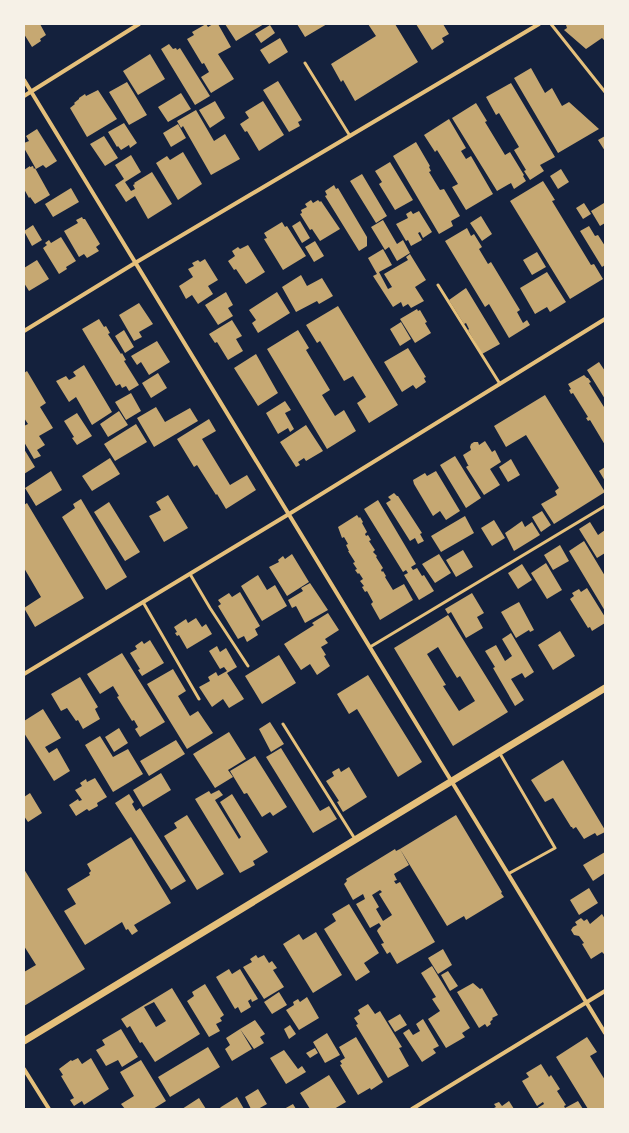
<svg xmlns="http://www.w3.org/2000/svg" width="629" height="1133" font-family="Spectral,serif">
<rect width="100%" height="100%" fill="#14213d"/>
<path fill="#c6a872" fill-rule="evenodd" d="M 24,24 L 40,24 L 46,35 L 40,39 L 41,41 L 32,47 L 24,34 Z
M 206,24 L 208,27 L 213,24 L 218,24 L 231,47 L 218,54 L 234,79 L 211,93 L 201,77 L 209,72 L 204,63 L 202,64 L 187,39 L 194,35 L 192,32 Z
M 225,24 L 264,24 L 236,41 Z
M 297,24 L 327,24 L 305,37 Z
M 368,24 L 395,24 L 418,62 L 355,101 L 343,80 L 341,82 L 331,64 L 376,36 Z
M 416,24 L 443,24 L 449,34 L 442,38 L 444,42 L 432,50 Z
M 568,24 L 605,24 L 605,41 L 602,38 L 586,49 L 564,30 L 567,28 L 566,25 Z
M 270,25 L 275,33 L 261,43 L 255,34 Z
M 280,38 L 288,52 L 269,64 L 260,50 Z
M 169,44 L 173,49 L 176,48 L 177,50 L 180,48 L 210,96 L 195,105 L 161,49 Z
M 150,54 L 165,79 L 138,95 L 123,71 Z
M 531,68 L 545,93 L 552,88 L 562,106 L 569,102 L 599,129 L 558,153 L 514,78 Z
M 278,81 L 302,120 L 298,122 L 300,126 L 289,132 L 263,90 Z
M 127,82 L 147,115 L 129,125 L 109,92 Z
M 511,83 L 555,157 L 540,165 L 544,171 L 530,180 L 524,171 L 526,170 L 514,150 L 519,147 L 499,113 L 496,115 L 486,97 Z
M 98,90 L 117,119 L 87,137 L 70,108 L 75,104 L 74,103 L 79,99 L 79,98 L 85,94 L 86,96 Z
M 181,93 L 191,109 L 168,122 L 158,107 Z
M 215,101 L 225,118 L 210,128 L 199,110 Z
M 263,101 L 284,135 L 259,151 L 247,131 L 245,132 L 240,124 L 249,118 L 245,112 Z
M 476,103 L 487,121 L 485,122 L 505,155 L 510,152 L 524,175 L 523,176 L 526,181 L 514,189 L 511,183 L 497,191 L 452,118 Z
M 196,110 L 214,141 L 225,134 L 240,159 L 211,175 L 183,126 L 181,128 L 177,121 Z
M 449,119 L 466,148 L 461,151 L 466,159 L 471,156 L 493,194 L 466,210 L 452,187 L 458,184 L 437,150 L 435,152 L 424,135 Z
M 124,123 L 137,143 L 130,148 L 129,145 L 121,150 L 118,146 L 117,147 L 108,132 Z
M 178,124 L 186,138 L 171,147 L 163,133 Z
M 37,129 L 57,161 L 46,168 L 43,165 L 36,169 L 24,148 L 24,143 L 29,141 L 26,136 Z
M 104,136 L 118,158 L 105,166 L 90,144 Z
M 605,136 L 605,151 L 598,140 Z
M 416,142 L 430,166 L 429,167 L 431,171 L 429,172 L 440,190 L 444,189 L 460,216 L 451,221 L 453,226 L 439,234 L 393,156 Z
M 183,152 L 202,184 L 178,200 L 156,163 L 167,156 L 170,160 Z
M 131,155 L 141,172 L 125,182 L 131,191 L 135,189 L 133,185 L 135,184 L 134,183 L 152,172 L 172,204 L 148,219 L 135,196 L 126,202 L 115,185 L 124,179 L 115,165 Z
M 390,162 L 413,200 L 395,210 L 379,184 L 382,182 L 375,171 Z
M 30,166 L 30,167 L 33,166 L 34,169 L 35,168 L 50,195 L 35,204 L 30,197 L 29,198 L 24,189 L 24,170 Z
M 561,169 L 569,182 L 558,189 L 550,176 Z
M 362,174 L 387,216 L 376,223 L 350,181 Z
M 543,181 L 555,200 L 552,201 L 591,265 L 594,264 L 603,279 L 570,299 L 510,201 Z
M 334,185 L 336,189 L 338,188 L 367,237 L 367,246 L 359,251 L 325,196 L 327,195 L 325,191 Z
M 71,188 L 79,202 L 53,217 L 45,204 Z
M 311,200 L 313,203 L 318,200 L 320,202 L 321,201 L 340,229 L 320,241 L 312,229 L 310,230 L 300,214 L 302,213 L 301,210 L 307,207 L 305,204 Z
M 584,203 L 591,214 L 583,219 L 576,208 Z
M 604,203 L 605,223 L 600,226 L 591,211 Z
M 411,211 L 413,214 L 419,211 L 432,232 L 423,238 L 420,232 L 418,233 L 422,240 L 411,246 L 408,240 L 406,241 L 396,224 L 408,218 L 406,214 Z
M 481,216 L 492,234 L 482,241 L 470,223 Z
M 82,217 L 83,219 L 85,219 L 100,244 L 96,247 L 99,251 L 87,258 L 84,254 L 79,257 L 64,231 L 78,223 L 76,220 Z
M 383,220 L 397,244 L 403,240 L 410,253 L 397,261 L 389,247 L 385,250 L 371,227 Z
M 300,221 L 310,238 L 302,243 L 292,226 Z
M 282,222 L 285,227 L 287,226 L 306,256 L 283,270 L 264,239 L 267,238 L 264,233 Z
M 33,225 L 42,240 L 32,246 L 24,231 Z
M 589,226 L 595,236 L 598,235 L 605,246 L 605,265 L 602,267 L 580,231 Z
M 467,228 L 471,236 L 474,234 L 482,247 L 479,249 L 488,264 L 491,262 L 520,310 L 517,312 L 523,323 L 527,320 L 530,325 L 509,338 L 489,304 L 485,307 L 445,241 Z
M 61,237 L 76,261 L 66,267 L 67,269 L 59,274 L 43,248 L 47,245 L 45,243 L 49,240 L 51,243 Z
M 315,241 L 324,256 L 314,262 L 305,247 Z
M 248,245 L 265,272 L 246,284 L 236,269 L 234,270 L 228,261 L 235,256 L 232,251 L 238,247 L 240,249 Z
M 383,249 L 392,265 L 379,272 L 388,289 L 392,287 L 384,274 L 408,260 L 406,257 L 410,254 L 426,280 L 415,287 L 424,301 L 411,308 L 408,304 L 403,307 L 401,302 L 393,307 L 373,276 L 377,274 L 368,258 Z
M 537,252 L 546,267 L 532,275 L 523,260 Z
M 205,259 L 218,280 L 208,286 L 213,294 L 198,304 L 192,295 L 186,299 L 179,286 L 193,277 L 188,269 L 194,266 L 192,263 L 198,260 L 200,262 Z
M 37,260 L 49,279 L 29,291 L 24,283 L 24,268 Z
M 547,272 L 566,302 L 550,312 L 547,307 L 535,314 L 520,288 Z
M 301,275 L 307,286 L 322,278 L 333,296 L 319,304 L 317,301 L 296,312 L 282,287 Z
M 466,288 L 500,344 L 482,354 L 468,330 L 469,329 L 466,323 L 464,324 L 449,300 Z
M 226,292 L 233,305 L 228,308 L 233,316 L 218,325 L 205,305 Z
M 277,292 L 290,313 L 258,333 L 252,323 L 256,320 L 249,310 Z
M 139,303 L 153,324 L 139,332 L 142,337 L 134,341 L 119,315 Z
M 338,306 L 398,405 L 369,423 L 357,403 L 366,397 L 353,376 L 344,381 L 320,341 L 317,343 L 306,325 Z
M 417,309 L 418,311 L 420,310 L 427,322 L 425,323 L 431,333 L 415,343 L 400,319 Z
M 99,319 L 104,327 L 106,326 L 110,333 L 108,334 L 121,354 L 122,353 L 126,360 L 124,361 L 139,385 L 129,391 L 126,386 L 122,388 L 120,384 L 116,386 L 82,329 Z
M 232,320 L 242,336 L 236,339 L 243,351 L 228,360 L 217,342 L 215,343 L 209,334 Z
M 401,322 L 411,339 L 400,346 L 390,329 Z
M 124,330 L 134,347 L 125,353 L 115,336 Z
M 298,330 L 309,348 L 306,350 L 330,390 L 322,395 L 335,416 L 344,410 L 356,431 L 327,449 L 267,349 Z
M 157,341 L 170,362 L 149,375 L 141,362 L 137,365 L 131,356 Z
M 408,348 L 426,377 L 424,378 L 426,382 L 416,389 L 413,385 L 402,392 L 384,362 Z
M 256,354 L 278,393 L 258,406 L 234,368 Z
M 599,362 L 605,371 L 605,399 L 587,370 Z
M 84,365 L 112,412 L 92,425 L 76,397 L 69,402 L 56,381 L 66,376 L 69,380 L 76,376 L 73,372 Z
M 27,371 L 46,403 L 40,407 L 53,428 L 39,436 L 45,445 L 37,450 L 41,456 L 34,459 L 24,442 L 24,426 L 28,424 L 24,418 L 24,373 Z
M 158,373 L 167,388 L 151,398 L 142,383 Z
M 584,375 L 587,378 L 588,378 L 591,382 L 589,383 L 604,407 L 605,406 L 605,445 L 590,420 L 588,421 L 586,418 L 588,417 L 573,393 L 571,394 L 569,390 L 571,389 L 568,384 Z
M 131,393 L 141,411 L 126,420 L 115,402 Z
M 545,395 L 605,492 L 554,524 L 541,504 L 557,495 L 555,491 L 559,488 L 526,435 L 506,447 L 494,426 Z
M 285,401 L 291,410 L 285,413 L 294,429 L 290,432 L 288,428 L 278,434 L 266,413 Z
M 156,407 L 165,422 L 190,408 L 198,421 L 154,447 L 137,418 Z
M 119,411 L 128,425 L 108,437 L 100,424 Z
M 77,413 L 92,436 L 77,445 L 72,438 L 74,437 L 64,421 Z
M 209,419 L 216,431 L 202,439 L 230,485 L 247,475 L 256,490 L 226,509 L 217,494 L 216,495 L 197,465 L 194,467 L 177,439 Z
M 136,424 L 147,442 L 115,461 L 104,444 Z
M 306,425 L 323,451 L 306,461 L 304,458 L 298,462 L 300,465 L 296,467 L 280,442 Z
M 485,441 L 492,452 L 495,450 L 501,462 L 490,469 L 500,485 L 484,495 L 466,467 L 469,465 L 468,465 L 463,455 L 471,450 L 470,447 L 471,444 L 474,442 L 478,442 L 479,445 Z
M 24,449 L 35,467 L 24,474 Z
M 455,456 L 481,498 L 466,508 L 440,465 Z
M 110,458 L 120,474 L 92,491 L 82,476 Z
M 511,459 L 520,475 L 508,482 L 499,467 Z
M 605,467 L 605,481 L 599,471 Z
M 51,471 L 62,490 L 36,506 L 25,488 Z
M 436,471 L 460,511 L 446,520 L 440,511 L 433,516 L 414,484 L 413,480 L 425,473 L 427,476 Z
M 394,493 L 397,496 L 398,496 L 422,533 L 420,534 L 424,541 L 418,544 L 415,538 L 410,541 L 386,503 L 391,500 L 388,497 Z
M 168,495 L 188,528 L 164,542 L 149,516 L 161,510 L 156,502 Z
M 81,499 L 127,577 L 106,590 L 62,517 L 75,508 L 73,504 Z
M 378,500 L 416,564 L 411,567 L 413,570 L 417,568 L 422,576 L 424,575 L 434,591 L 419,600 L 404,575 L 408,573 L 406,570 L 403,572 L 364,509 Z
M 109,502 L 140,552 L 125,561 L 94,512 Z
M 27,503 L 84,598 L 35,627 L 24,608 L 41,597 L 24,568 L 24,505 Z
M 542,511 L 551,525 L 541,532 L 532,517 Z
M 357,515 L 359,518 L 360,517 L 363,522 L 362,523 L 367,532 L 365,534 L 366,536 L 368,535 L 371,540 L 369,541 L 375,550 L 373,552 L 377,556 L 376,557 L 383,568 L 381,570 L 382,572 L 383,571 L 386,576 L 385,577 L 393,590 L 404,584 L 413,600 L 380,620 L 371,604 L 373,602 L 367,591 L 365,592 L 362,587 L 364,586 L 360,581 L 363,579 L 359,573 L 358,574 L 355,570 L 357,569 L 353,563 L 355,562 L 348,551 L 349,551 L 346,545 L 348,544 L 344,537 L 342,538 L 338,527 Z
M 465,516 L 474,533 L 441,552 L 431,536 Z
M 494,520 L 505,538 L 492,546 L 481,528 Z
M 522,521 L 525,527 L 532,522 L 540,535 L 514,551 L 505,533 Z
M 590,522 L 598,535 L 605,530 L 605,553 L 597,558 L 579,529 Z
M 584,541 L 605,576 L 605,611 L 569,551 Z
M 560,545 L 569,561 L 553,570 L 544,555 Z
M 463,550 L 473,567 L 456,577 L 446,560 Z
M 292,554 L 309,582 L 287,596 L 269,567 L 279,562 L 278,560 L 283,556 L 285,559 Z
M 439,554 L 451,573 L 435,583 L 422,564 Z
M 546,563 L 562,590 L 547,599 L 531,573 Z
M 522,564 L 532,580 L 518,589 L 508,573 Z
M 258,575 L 267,590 L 275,585 L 287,606 L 262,621 L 241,586 Z
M 310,583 L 328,610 L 305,623 L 296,606 L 292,608 L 288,600 L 303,591 L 301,588 Z
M 587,588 L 605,617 L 604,618 L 605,623 L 592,631 L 590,627 L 588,628 L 570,599 L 574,596 L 572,593 L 579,589 L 581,592 Z
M 240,592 L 260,626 L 255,629 L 258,635 L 247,642 L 244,636 L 238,639 L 218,606 L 221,604 L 218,600 L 229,593 L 232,597 Z
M 472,593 L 484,613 L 477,617 L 483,628 L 466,638 L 451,612 L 448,614 L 445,609 Z
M 519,602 L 534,630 L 530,632 L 529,630 L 516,638 L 501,612 Z
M 328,613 L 339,630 L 325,639 L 328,643 L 321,647 L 326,655 L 324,656 L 330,666 L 317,675 L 310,664 L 301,670 L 284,644 L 314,625 L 312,623 Z
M 448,615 L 508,712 L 453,746 L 394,648 ZM 438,647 L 457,678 L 460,676 L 475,701 L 459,711 L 443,686 L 446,685 L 427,654 Z
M 196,618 L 202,627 L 206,624 L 212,634 L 187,649 L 179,635 L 177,636 L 175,633 L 177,632 L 174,627 L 186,619 L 188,623 Z
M 560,631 L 575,656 L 553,670 L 538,645 Z
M 511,633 L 534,672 L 525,678 L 522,673 L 511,679 L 524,700 L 515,706 L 493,668 L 495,667 L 485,651 L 496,645 L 505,661 L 512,656 L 502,639 Z
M 150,640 L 164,663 L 142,676 L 138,670 L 140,669 L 130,653 L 137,649 L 135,646 L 142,641 L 144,644 Z
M 217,646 L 220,652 L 226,648 L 237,667 L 227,673 L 244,699 L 229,708 L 223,699 L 212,707 L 199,687 L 210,681 L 208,677 L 216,672 L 218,676 L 227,671 L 224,667 L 220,669 L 209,651 Z
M 122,653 L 165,722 L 140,737 L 135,729 L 138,727 L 134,720 L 132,721 L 117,697 L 119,696 L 113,686 L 100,694 L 87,674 Z
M 279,655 L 296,683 L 262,704 L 245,676 Z
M 173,669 L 186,691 L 178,696 L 190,716 L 198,711 L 213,733 L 187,749 L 147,684 Z
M 368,675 L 422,762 L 398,777 L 357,709 L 349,714 L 337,694 Z
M 80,677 L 98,707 L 95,709 L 100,719 L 83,729 L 78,720 L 76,721 L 67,708 L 61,711 L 51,694 Z
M 43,709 L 61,738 L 45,747 L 49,753 L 57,748 L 70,771 L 54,781 L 24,733 L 24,721 Z
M 270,722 L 284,744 L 271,752 L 259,729 Z
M 119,728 L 128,743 L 114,752 L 105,737 Z
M 229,732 L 246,759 L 228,770 L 233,777 L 215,788 L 193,754 Z
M 100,736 L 113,757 L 128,749 L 143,774 L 113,792 L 85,745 Z
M 176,740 L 185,754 L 149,776 L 140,761 Z
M 281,748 L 320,811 L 329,806 L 337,819 L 313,833 L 266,757 Z
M 255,756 L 287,807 L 273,816 L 270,812 L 262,817 L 247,793 L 244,794 L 230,771 Z
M 563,760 L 605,830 L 605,832 L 597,836 L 595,833 L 584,839 L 576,827 L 573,829 L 572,827 L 571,827 L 553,798 L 545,802 L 531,780 Z
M 349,767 L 367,797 L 343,812 L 337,802 L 339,801 L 326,781 L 334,776 L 332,772 L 339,768 L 341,772 Z
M 161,773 L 171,790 L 143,807 L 133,790 Z
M 95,778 L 107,797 L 97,803 L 98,806 L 89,811 L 87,809 L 76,816 L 69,805 L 78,799 L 79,801 L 82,800 L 75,790 L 82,786 L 80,783 L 86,779 L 87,782 Z
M 219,790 L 223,795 L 215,800 L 239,839 L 241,837 L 220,802 L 232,794 L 268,852 L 253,861 L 255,865 L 240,873 L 195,799 L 209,791 L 211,794 Z
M 30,793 L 42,813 L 28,822 L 24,816 L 24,797 Z
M 129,794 L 134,802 L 132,804 L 136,811 L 140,808 L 186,881 L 171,890 L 115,803 Z
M 187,815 L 224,874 L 197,890 L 164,836 L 177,828 L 174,823 Z
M 456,815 L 502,892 L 501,893 L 504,897 L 466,920 L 464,916 L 447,926 L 400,849 Z
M 131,837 L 171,903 L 134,925 L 138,931 L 132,935 L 128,929 L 126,930 L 122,922 L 85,945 L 64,911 L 76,904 L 67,889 L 90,875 L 89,873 L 91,871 L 87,864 Z
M 395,849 L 396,851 L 400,849 L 409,865 L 394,874 L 397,880 L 394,881 L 396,884 L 400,882 L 435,942 L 397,964 L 390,952 L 387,954 L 381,944 L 384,943 L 377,931 L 378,929 L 381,926 L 379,923 L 370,928 L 356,904 L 365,899 L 363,894 L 353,900 L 344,884 L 347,881 L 346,879 ZM 380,890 L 382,892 L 379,894 L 392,915 L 383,921 L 376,909 L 379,907 L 372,895 Z
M 605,852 L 605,873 L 593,881 L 583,865 Z
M 24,869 L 85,969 L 24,1006 L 24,972 L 36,965 L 24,946 Z
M 589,888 L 598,903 L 579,915 L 570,900 Z
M 349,904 L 379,953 L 364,963 L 370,972 L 356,981 L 324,929 L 336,921 L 332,914 Z
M 602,914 L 605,919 L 605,955 L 602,952 L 591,959 L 582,944 L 584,943 L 579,936 L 574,935 L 571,930 L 573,927 L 577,925 L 575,922 L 581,918 L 584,921 L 587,919 L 590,924 Z
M 316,932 L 342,975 L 313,993 L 283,944 L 299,934 L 303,940 Z
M 443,949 L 452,965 L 438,974 L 428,958 Z
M 256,955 L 258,958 L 264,955 L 269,963 L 272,961 L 277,968 L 273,970 L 284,987 L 264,999 L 243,967 L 252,962 L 250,959 Z
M 432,966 L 470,1028 L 462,1033 L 465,1037 L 446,1048 L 428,1019 L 440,1011 L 432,999 L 436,997 L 421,973 Z
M 229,969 L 232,974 L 240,969 L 258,999 L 252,1002 L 251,999 L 248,1001 L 251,1007 L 241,1013 L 238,1007 L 235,1009 L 216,977 Z
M 448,971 L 458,986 L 450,991 L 441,975 Z
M 473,983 L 480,989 L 482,988 L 498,1015 L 492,1018 L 493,1019 L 490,1022 L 491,1024 L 487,1027 L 485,1024 L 479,1028 L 457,992 Z
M 205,984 L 224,1015 L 220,1018 L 222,1021 L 216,1024 L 220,1031 L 209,1037 L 187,1001 L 194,996 L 192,992 Z
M 172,988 L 200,1034 L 155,1062 L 142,1042 L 140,1043 L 130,1026 L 127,1028 L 121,1019 ZM 154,1002 L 166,1021 L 156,1027 L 144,1007 Z
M 279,992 L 287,1005 L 272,1014 L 264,1002 Z
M 307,997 L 319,1018 L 299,1030 L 286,1010 L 294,1005 L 293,1002 L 298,999 L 300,1002 Z
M 368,1004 L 375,1014 L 380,1011 L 402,1047 L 399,1048 L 409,1066 L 388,1078 L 356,1025 L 358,1024 L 354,1018 L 360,1014 L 358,1010 Z
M 400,1014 L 407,1025 L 395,1032 L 388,1021 Z
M 423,1019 L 439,1046 L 433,1049 L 436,1053 L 422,1062 L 403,1033 L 409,1029 L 413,1035 L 420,1031 L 416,1024 Z
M 255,1020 L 265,1034 L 260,1037 L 264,1043 L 254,1049 L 240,1029 Z
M 290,1025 L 296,1034 L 289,1039 L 284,1029 Z
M 121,1029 L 138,1057 L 122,1067 L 118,1060 L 106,1066 L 96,1050 L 105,1045 L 102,1040 Z
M 240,1029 L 252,1049 L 232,1061 L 225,1049 L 230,1045 L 226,1038 Z
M 327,1033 L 340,1055 L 325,1063 L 313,1042 Z
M 356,1037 L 383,1082 L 371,1090 L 370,1088 L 358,1095 L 340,1065 L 342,1064 L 340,1061 L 345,1058 L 339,1047 Z
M 587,1037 L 597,1052 L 590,1056 L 605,1080 L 605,1109 L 588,1109 L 556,1057 Z
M 208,1047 L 220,1067 L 170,1097 L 158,1077 Z
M 315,1048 L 318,1053 L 310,1058 L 306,1053 Z
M 284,1050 L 298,1069 L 302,1066 L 306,1072 L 286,1084 L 270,1058 Z
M 78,1058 L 82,1064 L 91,1058 L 109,1089 L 84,1105 L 82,1101 L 74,1106 L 70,1100 L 74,1098 L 61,1076 L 63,1075 L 59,1069 L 71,1060 L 72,1061 Z
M 141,1060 L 166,1101 L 153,1109 L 125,1109 L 121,1104 L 134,1096 L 120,1072 Z
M 541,1064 L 549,1077 L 551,1075 L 560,1089 L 557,1091 L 566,1105 L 564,1106 L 565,1108 L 578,1101 L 583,1109 L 536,1109 L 544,1104 L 543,1102 L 537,1106 L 522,1081 L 529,1077 L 526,1073 Z
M 329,1075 L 346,1102 L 334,1109 L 320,1109 L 319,1108 L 317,1109 L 310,1109 L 300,1093 Z
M 258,1089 L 267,1104 L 258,1109 L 251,1109 L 245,1097 Z
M 237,1097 L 244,1109 L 219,1109 L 221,1107 Z
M 199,1098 L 206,1109 L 182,1109 Z
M 509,1101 L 514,1109 L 492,1109 L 496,1107 L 494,1104 L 499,1102 L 502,1106 Z
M 293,1104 L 296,1109 L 284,1109 Z"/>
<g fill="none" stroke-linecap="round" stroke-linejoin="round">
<path stroke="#e5c07b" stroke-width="3" d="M 551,24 L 605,92
M 305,63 L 350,136
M 438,285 L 500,384
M 190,574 L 210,608 L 248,666
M 143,602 L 199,699
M 370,647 L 605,506
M 283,724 L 355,839
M 499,752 L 555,848 L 508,874"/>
<path stroke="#e5c07b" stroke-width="4" d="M 24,80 L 605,1033
M 24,96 L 139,24
M 24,331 L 135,263 L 539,24
M 24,674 L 289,514 L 605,319
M 24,1069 L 49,1109
M 412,1109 L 605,991"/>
<path stroke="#e5c07b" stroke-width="7" d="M 24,1041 L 605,688"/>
</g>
<rect width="629" height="1133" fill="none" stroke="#f6f1e7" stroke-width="50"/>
</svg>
